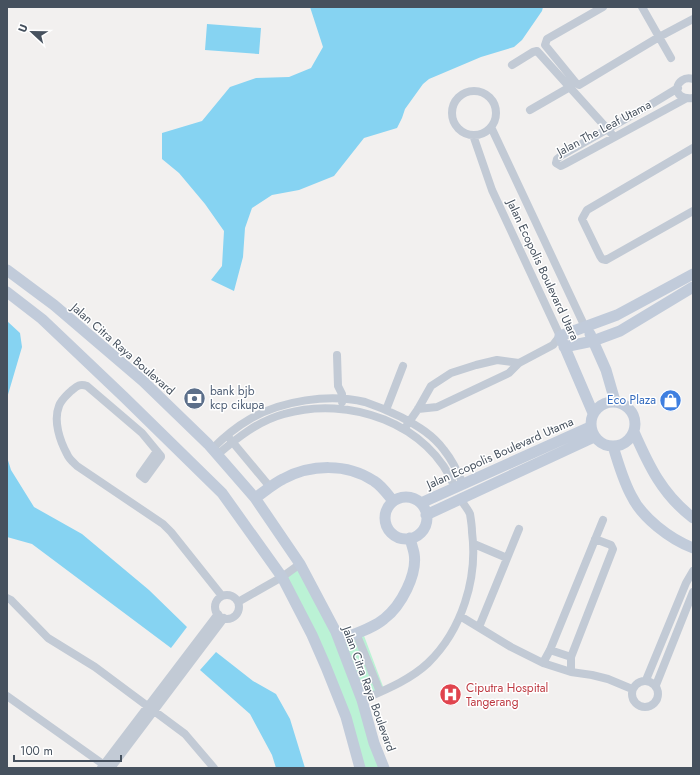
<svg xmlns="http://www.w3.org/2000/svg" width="700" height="775" font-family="Jost,sans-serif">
<rect width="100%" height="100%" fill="#f2f0ef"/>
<path fill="#bbf2d5" d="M 300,564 L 336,632 L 385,768 L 359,768 L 326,667 L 283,577 Z
M 363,633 L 384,689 L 363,699 L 340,640 Z"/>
<path fill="#86d3f2" d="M 310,7 L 543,7 L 542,11 L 522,40 L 514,47 L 481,57 L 429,79 L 423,84 L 405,109 L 402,118 L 397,128 L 364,138 L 334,176 L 299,190 L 272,195 L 252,208 L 245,228 L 243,257 L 234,291 L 211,280 L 222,266 L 224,231 L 205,204 L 179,173 L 162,159 L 162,133 L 202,121 L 230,87 L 256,78 L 289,77 L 311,68 L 323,47 Z
M 207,24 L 261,28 L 259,54 L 205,50 Z
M 7,321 L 20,333 L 22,347 L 7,398 Z
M 7,457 L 11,470 L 34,507 L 82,534 L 149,590 L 187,627 L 171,648 L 32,544 L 7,537 Z
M 216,652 L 253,681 L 276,694 L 290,719 L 305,768 L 276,768 L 272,755 L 250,714 L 200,670 Z"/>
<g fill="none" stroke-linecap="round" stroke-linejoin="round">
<path stroke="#c2cad5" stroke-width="8" d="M 603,7 L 547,39 L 545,45 L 576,83 L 579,85 L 659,37 L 693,19
M 642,7 L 671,58
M 512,65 L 533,52 L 537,51 L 611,133
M 693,79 C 675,74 669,101 693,98
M 678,88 L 650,105 L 562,155 L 557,159 L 556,163 L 561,166 L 565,164 L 685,99
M452 113a22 22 0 1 1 44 0a22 22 0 1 1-44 0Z
M 530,110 L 570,87
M 491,127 L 585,327
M 693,148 L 587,210 L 582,219 L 600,256 L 602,259 L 606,260 L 693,211
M 337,355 L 338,386 L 342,394 L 342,402
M 418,409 L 437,407 L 509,373 L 519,363 L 553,345 L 560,336 L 492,190 L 473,135
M 386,410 L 403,366
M 407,425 L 418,409 L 431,386 L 451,373 L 476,365 L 497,360 L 519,363
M 230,439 L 270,487
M 212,449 C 223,438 236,427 250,419 C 281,401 329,393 365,402 C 377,406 389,411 401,417 C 418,426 433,435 444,450 C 452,460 458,472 463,484
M 157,451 L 140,475 L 145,479 L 161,457 L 161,456 L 142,433 L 87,386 C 79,383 76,387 71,391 C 66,396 61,400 59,406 C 53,421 60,441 67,454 C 69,459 73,462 77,466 L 163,524 L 171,532 L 222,596
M 217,455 C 237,438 258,421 284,414 C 348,395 430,423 455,488
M 474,544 L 507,558
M215 607a12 12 0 1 1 24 0a12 12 0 1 1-24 0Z
M 7,598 L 11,600 L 48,638 L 95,667 L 185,734 L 214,768
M 238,602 L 282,577 L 300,564
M 460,616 L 511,647 L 543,663 L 571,672 L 592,675 L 608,679 L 632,689
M 479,627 L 519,529
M 356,633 L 380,692
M 550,650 L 571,657
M 543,663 L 550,650 L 603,520
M 571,672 L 571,657 L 613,549 L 611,545 L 595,539
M 646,680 L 686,583 L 693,571
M632 694a13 13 0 1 1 26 0a13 13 0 1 1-26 0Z
M 656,685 L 693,592
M 7,696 L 107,767
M 362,700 C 385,690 410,680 428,663 C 462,630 478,578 472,532 C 472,526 471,520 470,514 C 468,509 463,504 460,498
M 101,768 L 218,614
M 111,768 L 224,618"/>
<path stroke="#c1cbda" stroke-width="11" d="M 7,270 L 54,305 L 143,381 L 208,444 L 255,498 L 300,564 L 336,632 L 362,700 L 374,743 L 384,768
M 7,292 L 42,319 L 124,397 L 222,493 L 282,577 L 312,635 L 326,667 L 346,717 L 360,768
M 590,334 L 606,370 L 615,401
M 564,347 L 593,341 L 620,331 L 693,287
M591 424a22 22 0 1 1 44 0a22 22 0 1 1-44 0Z
M 593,413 L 560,336 L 617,315 L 693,274
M 634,432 C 649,466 662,494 693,518
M 613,446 C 618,463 623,480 631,495 C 642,518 670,539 693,548
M385 518a21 21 0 1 1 42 0a21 21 0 1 1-42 0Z
M 255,498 C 264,492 273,484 283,479 C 311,464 347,463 374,481 C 382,486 388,495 393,501
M 421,503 L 590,427
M 426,515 L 594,437
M 339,640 C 354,634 372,629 384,619 C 401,606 418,574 414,553 C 413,548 411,543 410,538"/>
</g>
<defs>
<symbol id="bank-disc" viewBox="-11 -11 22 22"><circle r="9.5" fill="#5c6f8a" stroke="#fff"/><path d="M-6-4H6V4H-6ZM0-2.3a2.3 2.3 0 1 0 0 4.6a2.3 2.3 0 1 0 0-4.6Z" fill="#fff"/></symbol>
<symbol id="shop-disc" viewBox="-11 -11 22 22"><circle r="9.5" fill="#3f7fe0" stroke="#fff"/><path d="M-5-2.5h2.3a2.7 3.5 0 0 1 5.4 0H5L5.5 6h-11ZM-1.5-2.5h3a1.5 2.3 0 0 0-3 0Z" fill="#fff"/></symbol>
<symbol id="hospital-disc" viewBox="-11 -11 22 22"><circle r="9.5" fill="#e0444e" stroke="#fff"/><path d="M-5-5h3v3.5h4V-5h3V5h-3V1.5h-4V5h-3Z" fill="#fff"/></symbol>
</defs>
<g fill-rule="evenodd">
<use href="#bank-disc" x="182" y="386" width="25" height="25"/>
<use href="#shop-disc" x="658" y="388" width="25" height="25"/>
<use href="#hospital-disc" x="438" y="682" width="25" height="25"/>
</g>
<g text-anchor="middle" stroke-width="3" stroke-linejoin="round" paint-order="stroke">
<g font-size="12" fill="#46515e" stroke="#fff">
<text transform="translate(604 128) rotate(-28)" y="4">Jalan The Leaf Utama</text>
<text transform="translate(543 270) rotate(65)" y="4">Jalan Ecopolis Boulevard Utara</text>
<text transform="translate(123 349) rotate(41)" y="4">Jalan Citra Raya Boulevard</text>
<text transform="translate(500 453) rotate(-24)" y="4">Jalan Ecopolis Boulevard Utama</text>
<text transform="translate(369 689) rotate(70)" y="4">Jalan Citra Raya Boulevard</text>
</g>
<g font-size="12" fill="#4e5e75" stroke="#fff" text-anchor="start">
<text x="210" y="395">bank bjb<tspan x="210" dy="14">kcp cikupa</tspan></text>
</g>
<g font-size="12" fill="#366cbe" stroke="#fff" text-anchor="end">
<text x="656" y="404">Eco Plaza</text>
</g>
<g font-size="12" fill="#be3a42" stroke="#fff" text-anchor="start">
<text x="466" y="692">Ciputra Hospital<tspan x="466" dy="14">Tangerang</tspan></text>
</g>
</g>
<rect width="700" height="775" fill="none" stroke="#46515e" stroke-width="16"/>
<g transform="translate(32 32) rotate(292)" stroke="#ffffff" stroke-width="3" paint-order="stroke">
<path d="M0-3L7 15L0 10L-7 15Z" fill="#46515e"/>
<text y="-6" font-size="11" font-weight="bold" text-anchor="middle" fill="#46515e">U</text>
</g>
<path d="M14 755v6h107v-6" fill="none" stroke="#46515e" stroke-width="2"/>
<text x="20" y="755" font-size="12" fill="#46515e" stroke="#ffffff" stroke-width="3" paint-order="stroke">100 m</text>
</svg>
